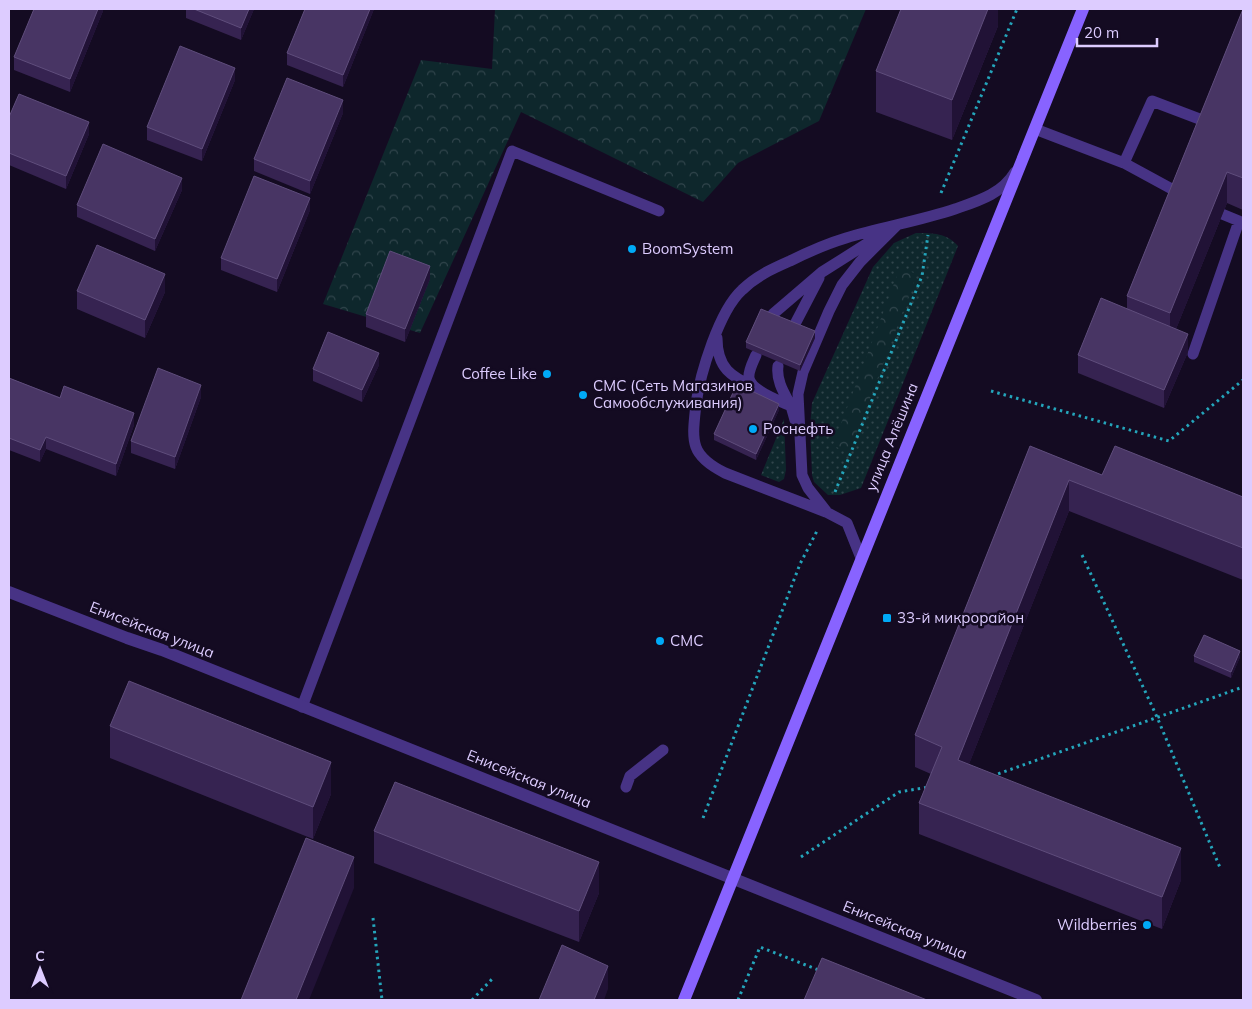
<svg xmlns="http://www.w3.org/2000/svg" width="1252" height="1009" font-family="Mulish,sans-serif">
<defs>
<pattern id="grass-dots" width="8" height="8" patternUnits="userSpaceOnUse" patternTransform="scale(1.25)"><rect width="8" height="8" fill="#0e272c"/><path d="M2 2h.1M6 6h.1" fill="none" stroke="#31454c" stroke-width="1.8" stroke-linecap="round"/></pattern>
<pattern id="forest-crowns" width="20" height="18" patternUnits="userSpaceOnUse" patternTransform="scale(1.25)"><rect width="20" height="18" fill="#0e272c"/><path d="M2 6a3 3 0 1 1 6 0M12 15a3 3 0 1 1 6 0" fill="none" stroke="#31454c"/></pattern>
</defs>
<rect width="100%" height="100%" fill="#140b22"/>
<path fill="url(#grass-dots)" d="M 916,233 C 933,233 947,233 958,246 L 861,488 L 840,495 L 828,495 L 814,482 L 812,475 L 810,427 L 812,403 L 873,267 L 894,243 Z
M 784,419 L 786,470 L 784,479 L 779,482 L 761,475 Z"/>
<path fill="url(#forest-crowns)" d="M 495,9 L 866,9 L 819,121 L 738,163 L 703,202 L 521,112 L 420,333 L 323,304 L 421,60 L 492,69 Z
M 900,268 L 917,274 L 849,454 L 833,445 Z"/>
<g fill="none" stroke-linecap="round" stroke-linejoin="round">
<path stroke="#24a5bb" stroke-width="3" stroke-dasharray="2.5 4" stroke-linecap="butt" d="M 941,193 L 1017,9
M 991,391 L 1169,441 L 1243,380
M 835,492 L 922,276 L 928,235
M 1082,555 L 1157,717 L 1221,870
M 992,776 L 1243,687
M 703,818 L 800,564 L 818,529
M 801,857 L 899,792 L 929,787
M 373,918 L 382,1000
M 472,1000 L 494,977
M 738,1000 L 760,947 L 821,971"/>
<path stroke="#473385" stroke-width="11" d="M 1035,129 L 1124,163 L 1181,194
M 1124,163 L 1152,101 L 1210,123
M 773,314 L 822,272 L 879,236
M 795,324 L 819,278
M 717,338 C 717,368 731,377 756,388
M 1193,354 L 1239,221 L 1222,214
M 756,355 C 753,362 748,371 749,378 C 751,391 780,401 791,406 L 795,420
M 778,366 C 776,381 784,393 791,406
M 826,511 L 808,488 L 802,475 L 798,394 L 803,372 L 829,311 L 842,285 L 860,262 L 897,225
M 861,558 L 847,523 L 826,512 L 725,473 C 689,455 692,441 696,404 C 700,374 719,311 742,290 C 756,276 772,269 790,261 C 808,252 826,244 846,238 C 882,227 919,221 955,209 C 978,201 1002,194 1015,172
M 302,707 L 512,151 L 659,211
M 626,787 L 630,776 L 663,750"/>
<path stroke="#473385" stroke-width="12" d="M 9,592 L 127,638 L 162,650 L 1036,1000"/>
<path stroke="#8863ff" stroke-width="12" d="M 684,1000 L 1083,9"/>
</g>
<path fill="#362351" d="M 103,9 L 103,11 L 70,92 L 14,70 L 14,57 Z
M 186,9 L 254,9 L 241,40 L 186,18 Z
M 305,9 L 374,9 L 343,87 L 287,65 L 287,53 Z
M 998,9 L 998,26 L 952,140 L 876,112 L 876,71 Z
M 1243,9 L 1243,210 L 1227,203 L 1176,329 L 1188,352 L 1164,408 L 1078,373 L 1078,355 L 1127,309 L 1127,296 Z
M 235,80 L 202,161 L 147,140 L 147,127 Z
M 343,113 L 310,194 L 254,171 L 254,159 Z
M 9,117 L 89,134 L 66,189 L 9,165 Z
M 182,190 L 155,251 L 77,217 L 77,205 Z
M 310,210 L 277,292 L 221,270 L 221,258 Z
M 430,279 L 405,342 L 366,327 L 366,314 Z
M 77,291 L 165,292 L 145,338 L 77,309 Z
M 815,338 L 800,371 L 746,348 L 746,342 Z
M 379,365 L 362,402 L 313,381 L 313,369 Z
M 9,378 L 134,425 L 116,476 L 46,449 L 40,462 L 9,450 Z
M 201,397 L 175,469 L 131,453 L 131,441 Z
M 779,410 L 756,460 L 714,440 L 714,434 Z
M 1030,446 L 1102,475 L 1243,497 L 1243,580 L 1069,511 L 969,764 L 1181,880 L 1162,929 L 919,834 L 919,803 L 931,774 L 915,767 L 915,735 Z
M 1194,656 L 1240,657 L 1231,678 L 1194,662 Z
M 110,726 L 331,794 L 313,839 L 110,758 Z
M 374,831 L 599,893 L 579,942 L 374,863 Z"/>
<path fill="#211236" d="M 98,9 L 103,9 L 103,11 L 70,92 L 70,79 Z
M 249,9 L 254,9 L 241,40 L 241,28 Z
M 370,9 L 374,9 L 343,87 L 343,75 Z
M 988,9 L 998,9 L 998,26 L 952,140 L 952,100 Z
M 235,68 L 235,80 L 202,161 L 202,149 Z
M 343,100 L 343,113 L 310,194 L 310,181 Z
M 89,122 L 89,134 L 66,189 L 66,176 Z
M 1227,172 L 1227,203 L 1170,344 L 1170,313 Z
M 182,178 L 182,190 L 155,251 L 155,239 Z
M 310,198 L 310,210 L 277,292 L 277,279 Z
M 430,266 L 430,279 L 405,342 L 405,329 Z
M 165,274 L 165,292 L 145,338 L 145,320 Z
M 815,331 L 815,338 L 800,371 L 800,365 Z
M 1188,334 L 1188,352 L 1164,408 L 1164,390 Z
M 379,353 L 379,365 L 362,402 L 362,390 Z
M 201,385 L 201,397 L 175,469 L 175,457 Z
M 779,404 L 779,410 L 756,460 L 756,454 Z
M 134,413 L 134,425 L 116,476 L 116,464 Z
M 46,437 L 46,449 L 40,462 L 40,450 Z
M 1069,480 L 1069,511 L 958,792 L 958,760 Z
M 1240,651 L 1240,657 L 1231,678 L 1231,672 Z
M 331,762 L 331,794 L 313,839 L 313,807 Z
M 1181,848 L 1181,880 L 1162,929 L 1162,897 Z
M 354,857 L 354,888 L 309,1000 L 296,1000 Z
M 599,862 L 599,893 L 579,942 L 579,911 Z
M 608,966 L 608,989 L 604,1000 L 594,1000 Z"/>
<path fill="#483564" stroke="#5f4d7c" d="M 34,9 L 98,9 L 70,79 L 14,57 Z
M 194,9 L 249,9 L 241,28 Z
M 305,9 L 370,9 L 343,75 L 287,53 Z
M 901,9 L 988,9 L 952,100 L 876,71 Z
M 1243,9 L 1243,178 L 1227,172 L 1170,313 L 1127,296 Z
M 180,46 L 235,68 L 202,149 L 147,127 Z
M 287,78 L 343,100 L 310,181 L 254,159 Z
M 19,94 L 89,122 L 66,176 L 9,153 L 9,117 Z
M 103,144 L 182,178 L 155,239 L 77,205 Z
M 254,176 L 310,198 L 277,279 L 221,258 Z
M 97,245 L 165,274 L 145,320 L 77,291 Z
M 390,251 L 430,266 L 405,329 L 366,314 Z
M 1101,298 L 1188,334 L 1164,390 L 1078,355 Z
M 761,309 L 815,331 L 800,365 L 746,342 Z
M 328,332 L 379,353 L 362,390 L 313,369 Z
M 158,368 L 201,385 L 175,457 L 131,441 Z
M 9,378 L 60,398 L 64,386 L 134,413 L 116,464 L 46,437 L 40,450 L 9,438 Z
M 737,384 L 779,404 L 756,454 L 714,434 Z
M 1030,446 L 1102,475 L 1115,446 L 1243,497 L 1243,548 L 1069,480 L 958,760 L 1181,848 L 1162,897 L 919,803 L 942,747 L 915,735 Z
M 1204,635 L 1240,651 L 1231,672 L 1194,656 Z
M 129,681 L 331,762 L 313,807 L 110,726 Z
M 395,782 L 599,862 L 579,911 L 374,831 Z
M 306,838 L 354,857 L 296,1000 L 241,1000 Z
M 562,945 L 608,966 L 594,1000 L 539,1000 Z
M 822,958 L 927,1000 L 804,1000 Z"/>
<g fill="#00aaf7" stroke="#140b22" stroke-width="2">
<circle cx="632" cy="249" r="5"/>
<circle cx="547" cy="374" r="5"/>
<circle cx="583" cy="395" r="5"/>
<circle cx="753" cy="429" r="5"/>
<rect x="882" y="613" width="10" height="10" rx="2.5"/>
<circle cx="660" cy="641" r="5"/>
<circle cx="1147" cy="925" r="5"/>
</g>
<g text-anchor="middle" stroke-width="5" stroke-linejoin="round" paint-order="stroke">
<g font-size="15" fill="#dcf" stroke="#140b22" text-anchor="start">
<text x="642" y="254">BoomSystem</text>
<text x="537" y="379" text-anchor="end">Coffee Like</text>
<text x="593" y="391">СМС (Сеть Магазинов<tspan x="593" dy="17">Самообслуживания)</tspan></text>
<text x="763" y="434">Роснефть</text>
<text x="897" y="623">33-й микрорайон</text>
<text x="670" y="646">СМС</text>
<text x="1137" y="930" text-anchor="end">Wildberries</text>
</g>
<g font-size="15" fill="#dcf" stroke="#140b22">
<text transform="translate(892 437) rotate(-68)" y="5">улица Алёшина</text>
<text transform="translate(152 630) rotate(21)" y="5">Енисейская улица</text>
<text transform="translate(529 779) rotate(22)" y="5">Енисейская улица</text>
<text transform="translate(905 930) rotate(22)" y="5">Енисейская улица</text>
</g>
</g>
<rect width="1252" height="1009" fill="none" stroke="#ddccff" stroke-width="20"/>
<g transform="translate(40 969)" stroke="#140b22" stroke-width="4" paint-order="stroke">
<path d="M0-4L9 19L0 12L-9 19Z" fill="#ddccff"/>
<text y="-8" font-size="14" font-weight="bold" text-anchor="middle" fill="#ddccff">С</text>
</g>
<path d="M1077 38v8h80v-8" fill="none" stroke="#ddccff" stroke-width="2.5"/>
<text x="1084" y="38" font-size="15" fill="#ddccff" stroke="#140b22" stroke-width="4" paint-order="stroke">20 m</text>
</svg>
